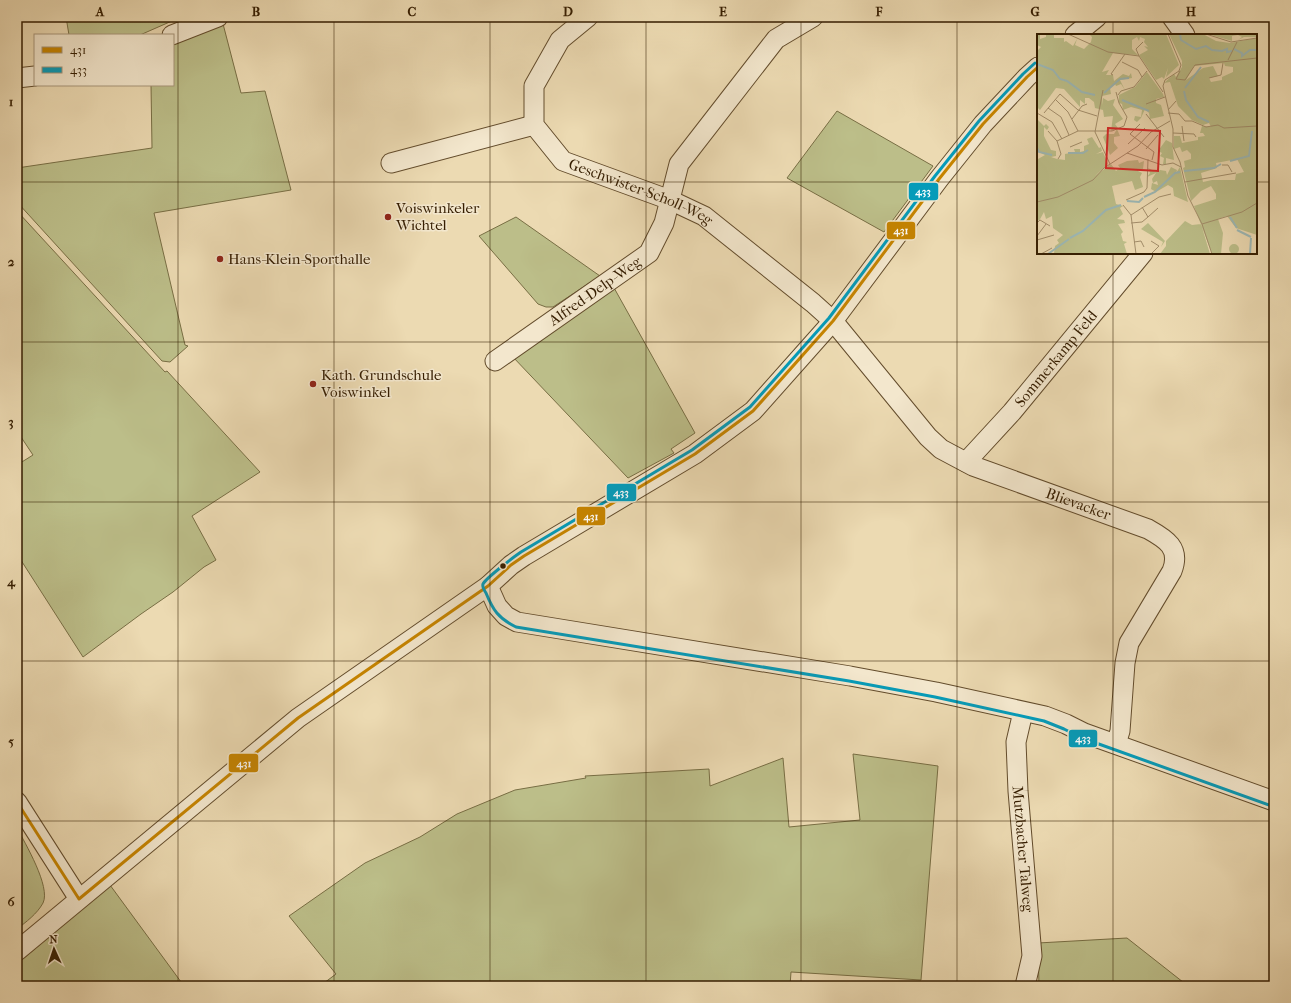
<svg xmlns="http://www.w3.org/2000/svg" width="1291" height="1003" font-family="'IM FELL French Canon',serif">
<rect width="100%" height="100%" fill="#ecdab2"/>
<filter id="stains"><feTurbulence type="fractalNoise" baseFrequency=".005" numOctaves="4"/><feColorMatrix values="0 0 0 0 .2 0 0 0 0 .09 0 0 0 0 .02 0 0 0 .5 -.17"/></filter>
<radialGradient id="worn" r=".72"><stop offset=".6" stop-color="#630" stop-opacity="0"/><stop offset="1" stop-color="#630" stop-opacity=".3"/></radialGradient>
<path fill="#bcbe89" stroke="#786e44" d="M 66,17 L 181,17 L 140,35 L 69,35 Z
M 222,20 L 241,93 L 265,91 L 291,190 L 154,213 L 185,345 L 188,346 L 170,362 L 162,361 L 17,202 L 17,168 L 152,148 L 151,85 L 173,85 L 173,40 Z
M 837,111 L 933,166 L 884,232 L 787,178 Z
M 17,211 L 165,372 L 167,371 L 260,472 L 192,516 L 216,560 L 204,567 L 173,592 L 141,614 L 83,657 L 17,554 L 17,465 L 33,455 L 17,431 Z
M 516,217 L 600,276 L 553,307 L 546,307 L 538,304 L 479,236 Z
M 613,286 L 695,433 L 671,449 L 674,453 L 628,478 L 512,356 Z
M 853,754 L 938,766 L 921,980 L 791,972 L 790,986 L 320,986 L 336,974 L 289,916 L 365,863 L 420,837 L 457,814 L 515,790 L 586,778 L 585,776 L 709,769 L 710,786 L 783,758 L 789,827 L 860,820 Z
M 17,828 C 25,843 51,887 43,903 C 37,914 26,922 17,929 Z
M 110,885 L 184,986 L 17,986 L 17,964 Z
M 1127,938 L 1188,986 L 1039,986 L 1038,943 Z"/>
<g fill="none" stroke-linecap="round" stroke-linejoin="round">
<defs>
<g id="street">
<path id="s1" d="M 588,17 L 560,40 L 534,86 L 534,125 L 563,161 L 670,200 L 704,216 L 813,303 L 833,321 L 928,437 L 941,449 L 973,466 L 1148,529 C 1166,539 1181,548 1172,571 L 1129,643 L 1125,663 L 1120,731 L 1116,744"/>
<path d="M 1172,17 L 1185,35"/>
<path d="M 172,35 L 218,17"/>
<path d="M 1075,35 L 1097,17"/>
<path d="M 17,78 L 35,76"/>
<path d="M 391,163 L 534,125"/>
<path id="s2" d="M 495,361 L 649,253 L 664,223 L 679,164 L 776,39 L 813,17"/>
<path id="s3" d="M 966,462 L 1012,412 L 1143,253"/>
<path d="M 488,586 L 497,606 L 506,616 L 517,622 L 850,676 L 936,692 L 1045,716 L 1066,724 L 1084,733 L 1274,801"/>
<path id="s4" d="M 1023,712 L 1016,742 L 1018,791 L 1032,956 L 1025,986"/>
<path d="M 17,802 L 79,899"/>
<path d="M 17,951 L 298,718 L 488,586 L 511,565 L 524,556 L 695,454 L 753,411 L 833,321 L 939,179 L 983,124 L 1027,77 L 1038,67"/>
</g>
</defs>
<use href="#street" stroke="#634c2c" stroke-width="21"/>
<use href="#street" stroke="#f3e7cd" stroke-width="19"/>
<defs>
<path id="bus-1" d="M 17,802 L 79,899
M 79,899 L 298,718 L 488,586 L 511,565 L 524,556 L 695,454 L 753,411 L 833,321 L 939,179 L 983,124 L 1027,77 L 1038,67"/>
<path id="bus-2" d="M 1035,63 L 1023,74 L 979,121 L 935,176 L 829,318 L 750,407 L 692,450 L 521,552 C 515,556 486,578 483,584 C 482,587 484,590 486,593 C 493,610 498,618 516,627 L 849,681 L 935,697 L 1044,721 L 1064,729 L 1082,738 L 1272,806"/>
</defs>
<use href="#bus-1" stroke="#f3e7cd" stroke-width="6"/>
<use href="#bus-2" stroke="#f3e7cd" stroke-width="6"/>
<use href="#bus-1" stroke="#c68400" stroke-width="3"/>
<use href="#bus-2" stroke="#059bb9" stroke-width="3"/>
</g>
<path fill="none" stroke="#351d00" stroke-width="1" stroke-opacity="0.55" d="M 178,17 L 178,986M 334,17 L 334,986M 490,17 L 490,986M 646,17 L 646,986M 801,17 L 801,986M 957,17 L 957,986M 1113,17 L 1113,35M 17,182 L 1038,182M 1256,182 L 1274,182M 1113,253 L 1113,986M 17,342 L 1274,342M 17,502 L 1274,502M 17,661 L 1274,661M 17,821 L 1274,821"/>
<g fill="#8f2418" stroke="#f3e7cd" stroke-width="1.5">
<circle cx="388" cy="217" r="4"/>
<circle cx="220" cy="259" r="4"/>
<circle cx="313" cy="384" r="4"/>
</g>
<circle fill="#351d00" stroke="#f3e7cd" stroke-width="1.5" cx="503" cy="566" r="3.5"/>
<g text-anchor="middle" stroke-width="3" stroke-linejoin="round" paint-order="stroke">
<g font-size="15" fill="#351d00" stroke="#f3e7cd">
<text dy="5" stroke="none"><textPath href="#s1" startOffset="258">Geschwister-Scholl-Weg</textPath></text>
<text dy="5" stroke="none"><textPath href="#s2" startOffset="122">Alfred-Delp-Weg</textPath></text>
<text dy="5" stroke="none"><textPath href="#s3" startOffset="137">Sommerkamp Feld</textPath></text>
<text dy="5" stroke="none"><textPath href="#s1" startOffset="808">Blievacker</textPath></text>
<text dy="5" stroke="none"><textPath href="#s4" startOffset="138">Mutzbacher Talweg</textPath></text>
</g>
<g font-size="15" fill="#351d00" stroke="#f3e7cd" text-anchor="start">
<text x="396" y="213">Voiswinkeler<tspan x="396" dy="17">Wichtel</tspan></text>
<text x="228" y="264">Hans-Klein-Sporthalle</text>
<text x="321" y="380">Kath. Grundschule<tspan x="321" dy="17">Voiswinkel</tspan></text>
</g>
</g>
<g transform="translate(1037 34)">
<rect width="220" height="220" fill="#ecdab2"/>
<path d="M 0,0 L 3,0 L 3,5 L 9,3 L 9,0 L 17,0 L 17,4 L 27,4 L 27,8 L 29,7 L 36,12 L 40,5 L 38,11 L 47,15 L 54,8 L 55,3 L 52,0 L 129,0 L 142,31 L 129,43 L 131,34 L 125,18 L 131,34 L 127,45 L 125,43 L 119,46 L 102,21 L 111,16 L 107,12 L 111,13 L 107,8 L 108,5 L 103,3 L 102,7 L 100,3 L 95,6 L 95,15 L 101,21 L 76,19 L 65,38 L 72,36 L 69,41 L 76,41 L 77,47 L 86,40 L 92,42 L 94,39 L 95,44 L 83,46 L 88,56 L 84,50 L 79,52 L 78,50 L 73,54 L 74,60 L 65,62 L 65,71 L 66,64 L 71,67 L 78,65 L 76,71 L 86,85 L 78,90 L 81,94 L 74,97 L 76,82 L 67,83 L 66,76 L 58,74 L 57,68 L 52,64 L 48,64 L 48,70 L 43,66 L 43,73 L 27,55 L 19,54 L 3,76 L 0,73 L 0,17 L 4,13 L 0,11 ZM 132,0 L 166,0 L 179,7 L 193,9 L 220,4 L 220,201 L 199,194 L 190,182 L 181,185 L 186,199 L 184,220 L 175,220 L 157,172 L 179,165 L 179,160 L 174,152 L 164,157 L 154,167 L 146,134 L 148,133 L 147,127 L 154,125 L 154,120 L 150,116 L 145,118 L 143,113 L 137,115 L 137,102 L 143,102 L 145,109 L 161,106 L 161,103 L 168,102 L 166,99 L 163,99 L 165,92 L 174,93 L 172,89 L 166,91 L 155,86 L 141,72 L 133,48 L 127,49 L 137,40 L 139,43 L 145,33 L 145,27 ZM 187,29 L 188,32 L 196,33 L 196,38 L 185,43 L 185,46 L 174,48 L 172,44 L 181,42 L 176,32 L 166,34 L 149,46 L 157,32 ZM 200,125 L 207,138 L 199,140 L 198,146 L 175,146 L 166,148 L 164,139 L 180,134 L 179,129 ZM 171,0 L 220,0 L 220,3 L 207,3 L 201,6 L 205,3 L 201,1 L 195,2 L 195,7 ZM 110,38 L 126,60 L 127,63 L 119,65 L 119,69 L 124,71 L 127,82 L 113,85 L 112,79 L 108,75 L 104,84 L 100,88 L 97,86 L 98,82 L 104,83 L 105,76 L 94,73 L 86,76 L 85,70 L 82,69 L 82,61 L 98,53 ZM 0,85 L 7,92 L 9,90 L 12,93 L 10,96 L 7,93 L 7,102 L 14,116 L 19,117 L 19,122 L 14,123 L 20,125 L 28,126 L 28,120 L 38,118 L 37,115 L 43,115 L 43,118 L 47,117 L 47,112 L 52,110 L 50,105 L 55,103 L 62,114 L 64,113 L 65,117 L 59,120 L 66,118 L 71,130 L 58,142 L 74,130 L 79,137 L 83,134 L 81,131 L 90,127 L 101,126 L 102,129 L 107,127 L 106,135 L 101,135 L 101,137 L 105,139 L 103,143 L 106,153 L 98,156 L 95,147 L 75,152 L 79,170 L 86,172 L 83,174 L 86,180 L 80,185 L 87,186 L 88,189 L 81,190 L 86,198 L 84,200 L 86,207 L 90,208 L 87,210 L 90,220 L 17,219 L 18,212 L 22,209 L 20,206 L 26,201 L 16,194 L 15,182 L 9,185 L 7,178 L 2,187 L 0,184 L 0,121 L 1,125 L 8,121 L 0,117 ZM 80,95 L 83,102 L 77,103 L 77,109 L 81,114 L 73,121 L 66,103 L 69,100 L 77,100 ZM 129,106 L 135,109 L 137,126 L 129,124 L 129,130 L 126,130 L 127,124 L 123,122 L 125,119 L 121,117 ZM 134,133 L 140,136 L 139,139 L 143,133 L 151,168 L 137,162 L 136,154 L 131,151 L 119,158 L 114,155 L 115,149 L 121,151 L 120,147 L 116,149 L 115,145 L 119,139 L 110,143 L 113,139 L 111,134 L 119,138 L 123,136 L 129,137 L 130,141 ZM 148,187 L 155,191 L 164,190 L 173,220 L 123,220 L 129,212 L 129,207 ZM 111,189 L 128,207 L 124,213 L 126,208 L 104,195 ZM192 215a5 5 0 1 1 10 0a5 5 0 1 1-10 0Z" fill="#bcbe89" fill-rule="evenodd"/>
<path fill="none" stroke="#9cb8b6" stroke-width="2" d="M 143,0 L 144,6 L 159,15 L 169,12 L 175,16 L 185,17 L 190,15 L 190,18 L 195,17M 197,15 L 205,19 L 205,22 L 213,16 L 220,16M 0,30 L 16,36 L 23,45 L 30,47 L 45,58 L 58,61M 148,54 L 164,33M 147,57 L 149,66 L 161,83 L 172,88M 67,59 L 83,45 L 92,44M 85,66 L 112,77M 220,73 L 220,55M 0,114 L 2,118 L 15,121M 31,119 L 46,119 L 51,116M 193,127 L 212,122 L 215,97M 147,137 L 177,134 L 184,130M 107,163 L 118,158 L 138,139 L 143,138M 90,167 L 102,168 L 106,164M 193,183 L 200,194M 200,196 L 214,203M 33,204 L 46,197 L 69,176 L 84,171M 11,220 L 32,205M 213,220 L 214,204"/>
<path fill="none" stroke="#a38e6b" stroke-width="1" d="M 31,0 L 71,18 L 102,22 L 126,58M 131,0 L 144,31 L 142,37 L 128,46 L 126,52 L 136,95 L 136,113 L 143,128 L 151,162 L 165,190 L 175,220M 169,0 L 194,8 L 220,4M 102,22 L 99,15 L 106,8M 191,26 L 200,8M 85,28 L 101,36 L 105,43M 143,37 L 139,45 L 148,46 L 158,31 L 220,24M 76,41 L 74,40 L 88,20M 172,44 L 184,41 L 186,29M 81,61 L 84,57 L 97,53 L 110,37M 18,65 L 31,78 L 41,97M 109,70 L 128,63M 11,74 L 24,83 L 32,101M 131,76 L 139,67M 0,79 L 15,88 L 25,105M 7,79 L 23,60 L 41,76 L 60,82M 131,79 L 142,80 L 148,87 L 155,87 L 169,93 L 181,91 L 187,94 L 220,92M 109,80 L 127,103M 35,85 L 45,72 L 50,70M 103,90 L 93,100 L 117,118 L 115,126M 145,92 L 147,107M 11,97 L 20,107M 41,97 L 75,97 L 87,92 L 90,83 L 82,69 L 79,58M 58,98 L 66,56M 58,98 L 73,130M 136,99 L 157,100 L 159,103M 20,107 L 41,97M 20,107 L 24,120 L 21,125M 91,110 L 108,94M 33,113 L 45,108M 109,115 L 121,101M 90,119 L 125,131 L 136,129 L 144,133M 185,131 L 191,131 L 195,138M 148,148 L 199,139M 89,166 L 107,158 L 110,154 L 111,125M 0,168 L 21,163 L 56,146 L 67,134 L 101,112 L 114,98 L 133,87M 86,171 L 94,181M 105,173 L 111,183 L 121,174M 0,189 L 3,186 L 13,192M 94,189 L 105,188 L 111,183M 165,190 L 205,178 L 220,169M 0,202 L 9,190M 0,206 L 17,201M 97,208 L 104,207 L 107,213M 4,220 L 15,214M 99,220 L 94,181 L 122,163 L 134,160M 114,220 L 122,212 L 114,207"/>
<path fill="#d62828" fill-opacity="0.15" stroke="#d62828" stroke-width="2" d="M 71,94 L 123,97 L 121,137 L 69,134 Z"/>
<rect width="220" height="220" fill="none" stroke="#351d00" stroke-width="2"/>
</g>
<g stroke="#f3e7cd" stroke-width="1.5">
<rect x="908" y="182" width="31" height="19" rx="4" fill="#059bb9"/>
<rect x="886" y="221" width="30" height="19" rx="4" fill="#c68400"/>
<rect x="606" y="483" width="31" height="19" rx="4" fill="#059bb9"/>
<rect x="576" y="506" width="30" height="20" rx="4" fill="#c68400"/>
<rect x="1068" y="729" width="30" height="19" rx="4" fill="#059bb9"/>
<rect x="228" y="753" width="31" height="20" rx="4" fill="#c68400"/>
</g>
<g font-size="11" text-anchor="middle" font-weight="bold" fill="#fff">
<text x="923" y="195">433</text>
<text x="901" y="234">431</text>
<text x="621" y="496">433</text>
<text x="591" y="520">431</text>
<text x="1083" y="742">433</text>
<text x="244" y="767">431</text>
</g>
<rect width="1291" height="1003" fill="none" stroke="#ecdab2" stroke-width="44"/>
<rect x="34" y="34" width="140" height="52" fill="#f3e7cd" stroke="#a7967b"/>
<rect x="42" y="47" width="20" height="6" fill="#c68400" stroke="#a7967b"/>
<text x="70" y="54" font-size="12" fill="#351d00">431</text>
<rect x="42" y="67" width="20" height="6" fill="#059bb9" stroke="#a7967b"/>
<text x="70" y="74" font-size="12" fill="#351d00">433</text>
<g transform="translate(54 949) rotate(357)" stroke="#f3e7cd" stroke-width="3" paint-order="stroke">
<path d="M0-3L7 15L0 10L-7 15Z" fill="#351d00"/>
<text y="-6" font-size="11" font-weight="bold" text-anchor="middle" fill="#351d00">N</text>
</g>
<rect x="22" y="22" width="1247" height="959" fill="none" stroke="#351d00" stroke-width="1.5"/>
<g font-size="13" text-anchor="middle" font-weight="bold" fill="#351d00">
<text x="100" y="16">A</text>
<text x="256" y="16">B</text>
<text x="412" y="16">C</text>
<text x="568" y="16">D</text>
<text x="723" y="16">E</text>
<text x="879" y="16">F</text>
<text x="1035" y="16">G</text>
<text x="1191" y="16">H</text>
<text x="11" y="106">1</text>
<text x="11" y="266">2</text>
<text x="11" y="426">3</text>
<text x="11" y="586">4</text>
<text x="11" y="746">5</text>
<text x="11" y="906">6</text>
</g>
<rect width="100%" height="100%" filter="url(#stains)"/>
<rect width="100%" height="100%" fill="url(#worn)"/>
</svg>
